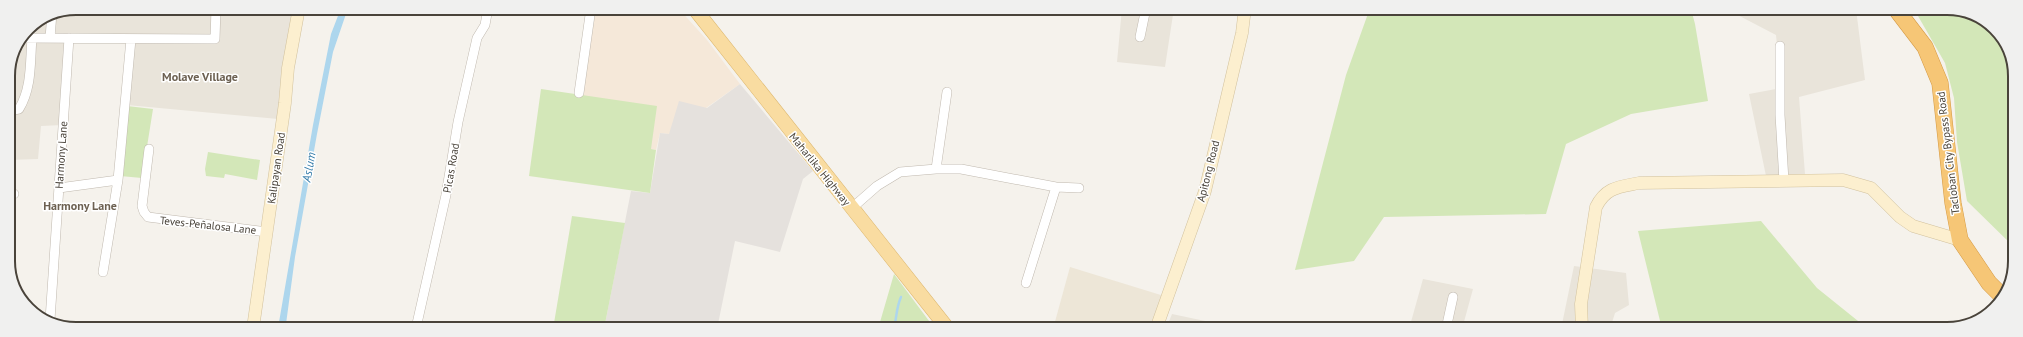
<svg xmlns="http://www.w3.org/2000/svg" width="2023" height="337" font-family="'PT Sans',sans-serif">
<rect width="100%" height="100%" fill="#f5f2ec"/>
<path fill="#e9e4da" d="M 76,8 L 296,8 L 278,119 L 127,105 L 133,37 L 56,36 L 56,12 Z
M 1122,8 L 1174,8 L 1165,67 L 1117,62 Z
M 1730,9 L 1856,9 L 1865,80 L 1799,97 L 1805,174 L 1766,176 L 1749,94 L 1781,88 L 1776,35 L 1730,11 Z
M 50,13 L 48,41 L 67,42 L 62,125 L 41,126 L 38,159 L 9,160 L 8,76 L 13,50 L 28,28 Z
M 1574,266 L 1626,273 L 1629,305 L 1615,313 L 1610,329 L 1561,329 Z
M 1423,279 L 1473,289 L 1462,329 L 1409,329 Z
M 1172,314 L 1243,329 L 1166,329 Z"/>
<path fill="#f5e8d9" d="M 596,8 L 678,8 L 707,40 L 740,84 L 669,134 L 660,133 L 656,150 L 651,149 L 582,95 Z"/>
<path fill="#e5e1dd" d="M 740,84 L 813,171 L 803,179 L 780,252 L 735,241 L 717,329 L 604,329 L 631,191 L 650,193 L 660,133 L 669,134 L 679,101 L 707,108 Z"/>
<path fill="#ede6d7" d="M 1070,267 L 1164,296 L 1151,329 L 1053,329 Z"/>
<path fill="#d3e7b8" d="M 1370,8 L 1691,9 L 1695,24 L 1708,101 L 1631,114 L 1566,144 L 1546,214 L 1384,217 L 1354,261 L 1295,270 L 1346,75 Z
M 1914,9 L 1956,9 L 1992,25 L 2014,63 L 2014,247 L 1967,201 L 1957,142 L 1954,98 L 1945,63 Z
M 541,89 L 657,106 L 651,149 L 656,150 L 650,193 L 529,176 Z
M 127,106 L 153,109 L 142,178 L 120,176 Z
M 208,152 L 260,160 L 257,180 L 225,174 L 224,178 L 206,176 L 205,169 Z
M 572,216 L 625,223 L 604,329 L 553,329 Z
M 1761,221 L 1817,288 L 1868,329 L 1662,329 L 1638,231 Z
M 894,274 L 935,329 L 878,329 Z"/>
<path fill="#add6ed" d="M 341,8 L 348,8 L 333,52 L 317,134 L 295,257 L 286,324 L 285,328 L 278,328 L 313,125 L 331,34 Z"/>
<g fill="none" stroke-linecap="round" stroke-linejoin="round">
<path stroke="#add6ed" stroke-width="2.5" d="M 887,328 L 918,329
M 894,328 C 897,317 896,308 901,297
M 924,329 L 925,327"/>
<defs>
<path id="street" d="M 1140,37 L 1146,8
M 22,38 L 215,39 L 216,8
M 50,38 L 52,13
M 1780,46 L 1780,115 L 1784,181
M 579,93 L 591,8
M 8,111 L 19,109 C 32,88 30,62 32,38
M 149,149 L 142,206 L 144,212 L 148,217 L 267,232
M 936,169 L 947,92
M 59,188 L 118,180
M 9,194 L 14,194
M 852,208 L 877,186 L 900,172 L 936,169 L 961,169 L 1056,187 L 1079,188
M 103,272 L 118,180 L 131,39
M 1026,283 L 1056,187
M 50,320 L 69,38
M 416,328 L 446,195 L 458,122 L 477,38 L 485,25 L 488,8
M 1446,329 L 1453,297"/>
<path id="secondary" d="M 253,328 L 285,103 L 288,68 L 299,8
M 1156,329 L 1205,191 L 1242,33 L 1245,8
M 1582,329 L 1581,304 L 1596,207 C 1606,187 1619,187 1639,183 L 1843,180 L 1871,188 L 1900,217 L 1913,226 L 1960,240"/>
<path id="primary" d="M 694,8 L 948,329"/>
<path id="highway" d="M 1896,9 L 1925,47 L 1940,83 L 1953,203 L 1960,240 L 1989,283 L 2001,295"/>
</defs>
<use href="#street" stroke="#c0b9af" stroke-width="10"/>
<use href="#secondary" stroke="#d2c29e" stroke-width="13"/>
<use href="#primary" stroke="#deb971" stroke-width="15"/>
<use href="#highway" stroke="#d69b45" stroke-width="17"/>
<use href="#street" stroke="#fff" stroke-width="9"/>
<use href="#secondary" stroke="#fcefcf" stroke-width="12"/>
<use href="#primary" stroke="#f9dca1" stroke-width="14"/>
<use href="#highway" stroke="#f6c676" stroke-width="16"/>
</g>
<g text-anchor="middle" stroke-width="3" stroke-linejoin="round" paint-order="stroke">
<g font-size="11" fill="#49433a" stroke="#fff">
<text transform="translate(1948 153) rotate(-97)" y="4">Tacloban City Bypass Road</text>
<text transform="translate(61 155) rotate(-86)" y="4">Harmony Lane</text>
<text transform="translate(276 168) rotate(-82)" y="4">Kalipayan Road</text>
<text transform="translate(451 168) rotate(-80)" y="4">Picas Road</text>
<text transform="translate(820 169) rotate(51)" y="4">Maharlika Highway</text>
<text transform="translate(1208 171) rotate(-76)" y="4">Apitong Road</text>
<text transform="translate(208 225) rotate(6)" y="4">Teves-Peñalosa Lane</text>
</g>
<g font-size="12" font-weight="bold" fill="#6c6051" stroke="#fff">
<text x="200" y="81">Molave Village</text>
<text x="80" y="210">Harmony Lane</text>
</g>
<g font-size="12" font-style="italic" fill="#357ca9" stroke="#fff">
<text transform="translate(309 167) rotate(-80)" y="4">Aslum</text>
</g>
</g>
<path d="M0 0H2023V337H0ZM76 15H1947A61 61 0 0 1 2008 76V261A61 61 0 0 1 1947 322H76A61 61 0 0 1 15 261V76A61 61 0 0 1 76 15Z" fill="#f0f0ef" fill-rule="evenodd"/>
<path fill="none" stroke="#49433a" stroke-width="2" d="M76 15H1947A61 61 0 0 1 2008 76V261A61 61 0 0 1 1947 322H76A61 61 0 0 1 15 261V76A61 61 0 0 1 76 15Z"/>
</svg>
